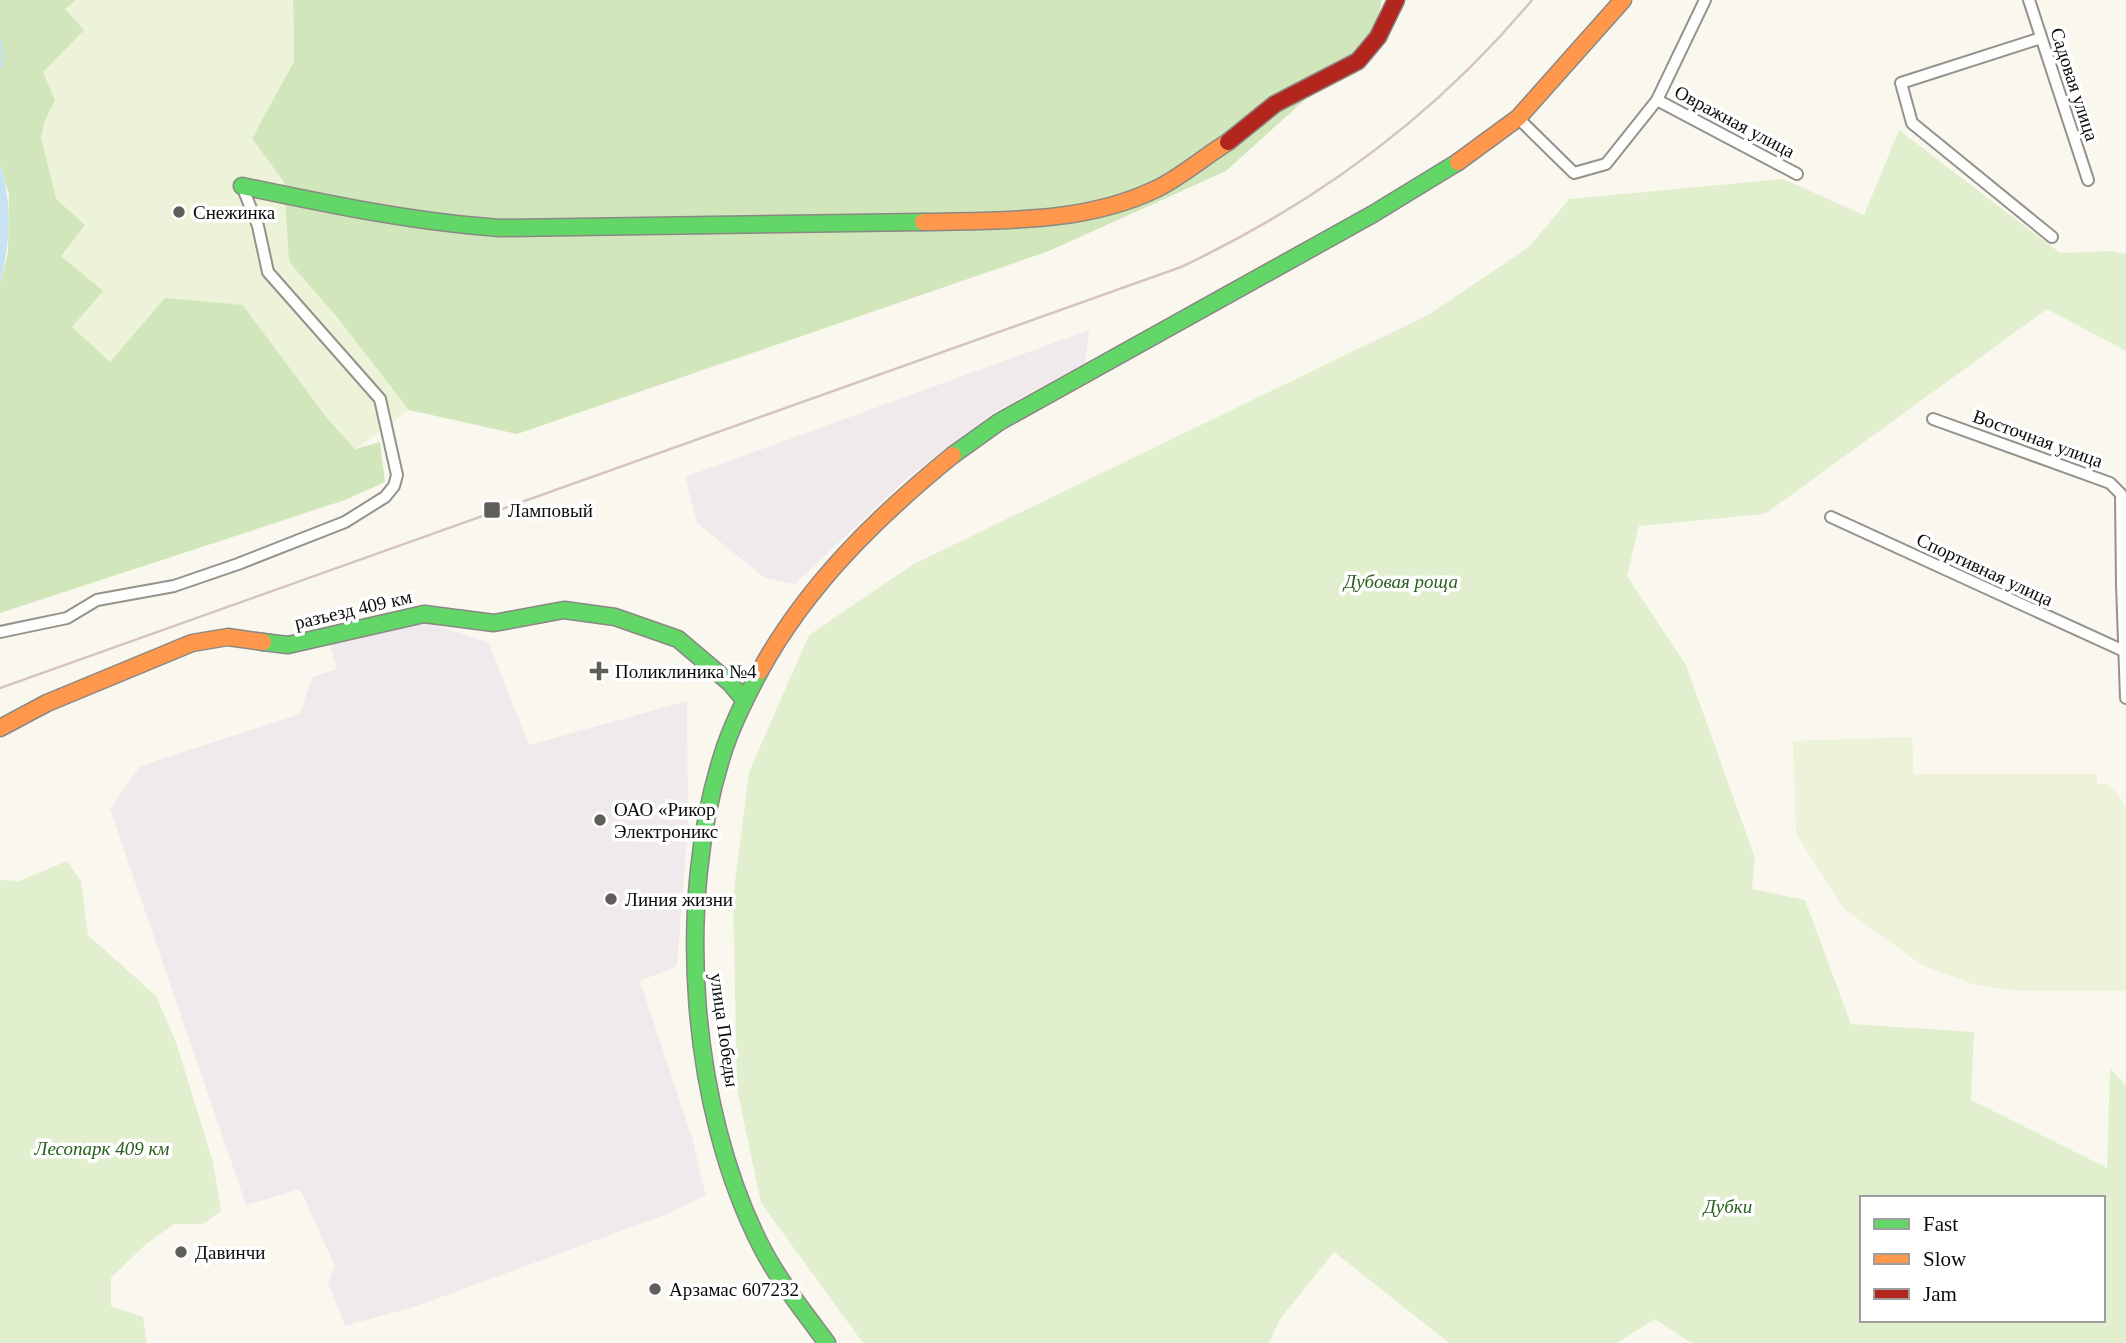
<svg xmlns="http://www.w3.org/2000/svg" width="2126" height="1343" font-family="Georgia,serif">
<rect width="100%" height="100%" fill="#faf8ee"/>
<path fill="#f1eaec" d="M 1089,330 L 1085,363 L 991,414 L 904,481 L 795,584 L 765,578 L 697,523 L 685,477 Z
M 424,621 L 489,643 L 529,745 L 687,701 L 688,826 L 677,966 L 640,981 L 692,1138 L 706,1195 L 667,1214 L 417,1306 L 345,1326 L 328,1283 L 335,1266 L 300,1189 L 246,1205 L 110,809 L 140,766 L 300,714 L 312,677 L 337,669 L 330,645 Z"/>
<path fill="#e1efce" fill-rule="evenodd" d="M 1899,130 L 2060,253 L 2112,251 L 2126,254 L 2126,351 L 2047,309 L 1765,514 L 1639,526 L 1627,576 L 1686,665 L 1755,858 L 1752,889 L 1805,900 L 1851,1024 L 1974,1032 L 1971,1100 L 2107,1168 L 2110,1068 L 2126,1085 L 2126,1343 L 1691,1343 L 1655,1319 L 1617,1343 L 1449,1343 L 1334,1252 L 1280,1319 L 1269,1343 L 863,1343 L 761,1203 L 737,1089 L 733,897 L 749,772 L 809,635 L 914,564 L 1430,314 L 1530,246 L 1569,199 L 1783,179 L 1864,215 ZM 1862,1198 L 2103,1198 L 2103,1320 L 1862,1320 Z
M 67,861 L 81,881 L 88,935 L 156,996 L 176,1042 L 213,1162 L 221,1211 L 203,1224 L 174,1224 L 146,1244 L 111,1278 L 111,1306 L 143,1317 L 147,1343 L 0,1343 L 0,880 L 19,881 Z"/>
<path fill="#d2e6bc" d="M 0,0 L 117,0 L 66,78 L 44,123 L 243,305 L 328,419 L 355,449 L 380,442 L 385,482 L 345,500 L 0,613 L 0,284 L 8,252 L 9,195 L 0,164 Z
M 293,0 L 1382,0 L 1373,38 L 1226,171 L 1049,251 L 517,434 L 409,410 L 395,398 L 289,261 L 252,138 L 294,61 Z"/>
<path fill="#ecf3d8" d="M 76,0 L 293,0 L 294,61 L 252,138 L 284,182 L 289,262 L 337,317 L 409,410 L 356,449 L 328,419 L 243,305 L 165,298 L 110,362 L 72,327 L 103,291 L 61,256 L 85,225 L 56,199 L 41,138 L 44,123 L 55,100 L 43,72 L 84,30 L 65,9 Z
M 1912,737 L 1914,774 L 2097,774 L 2097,784 L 2106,783 L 2116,792 L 2126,809 L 2126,991 L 2021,991 L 1975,985 L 1922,965 L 1843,908 L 1796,834 L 1793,741 Z"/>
<path fill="#c6e2f3" d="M 0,164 C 13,206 10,241 0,284 Z"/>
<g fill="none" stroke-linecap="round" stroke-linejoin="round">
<path stroke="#c6e2f3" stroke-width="2.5" d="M 0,40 L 4,57 L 0,68"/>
<defs>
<path id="street" d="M 2029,0 L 2088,180
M 2041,38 L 1901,83 L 1912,123 L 2052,237
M 1657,100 L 1797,174
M 1518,118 L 1574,173 L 1606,164 L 1657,100 L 1705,0
M 1933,419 L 2110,483 L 2121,494 L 2122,584
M 1831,517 L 2126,652
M 2126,584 L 2122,584 L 2126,698
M 0,632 L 67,618 L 97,600 L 174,586 L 238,564 L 345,522 L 385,497 L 394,486 L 397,475 L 380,399 L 268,272 L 258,226 L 242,186"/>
<path id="fast" d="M 242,186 C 328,204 412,222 500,228 L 923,222
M 953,455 L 999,422 L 1373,214 L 1458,162
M 263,642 L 288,645 L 424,614 L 494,623 L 564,610 L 615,617 L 678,639 L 730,683 L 745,701
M 760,671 C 746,697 732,724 723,753 C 675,901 690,1107 761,1246 C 779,1281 804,1312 827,1343"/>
<path id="slow" d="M 1458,162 L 1518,118 L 1623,0
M 923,222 C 1000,220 1084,224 1156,189 C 1180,178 1205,156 1228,142
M 760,671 C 807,585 878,516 953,455
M 0,728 L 47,703 L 192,643 L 228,637 L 263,642"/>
<path id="jam" d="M 1228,142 L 1275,104 L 1358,61 L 1378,37 L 1396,0"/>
</defs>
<use href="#street" stroke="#93928d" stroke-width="14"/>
<use href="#fast" stroke="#898884" stroke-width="19"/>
<use href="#slow" stroke="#898884" stroke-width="19"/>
<use href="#jam" stroke="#898884" stroke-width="19"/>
<use href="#street" stroke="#fefefc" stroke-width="10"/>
<use href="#fast" stroke="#63d668" stroke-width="16"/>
<use href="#slow" stroke="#ff974d" stroke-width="16"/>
<use href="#jam" stroke="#b3261e" stroke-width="16"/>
<path stroke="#d6c4c4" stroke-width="2.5" d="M 0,688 L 1181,267 C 1317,203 1436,115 1532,0"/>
</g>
<g fill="#5f5e5a" stroke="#fff" stroke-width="2.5">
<circle cx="179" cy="212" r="7"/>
<rect x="483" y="501" width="18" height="18" rx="3.5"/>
<path d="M595.5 660.5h7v7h7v7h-7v7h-7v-7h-7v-7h7z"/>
<circle cx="600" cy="820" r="7"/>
<circle cx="611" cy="899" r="7"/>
<circle cx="181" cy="1252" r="7"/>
<circle cx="655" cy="1289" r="7"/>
</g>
<g text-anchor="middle" stroke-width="7" stroke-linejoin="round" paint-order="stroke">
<g font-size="19" fill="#0b0b0b" stroke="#fff">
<text transform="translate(2075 84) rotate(72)" y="7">Садовая улица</text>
<text transform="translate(1735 121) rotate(28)" y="7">Овражная улица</text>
<text transform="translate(2038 438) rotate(20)" y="7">Восточная улица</text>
<text transform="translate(1985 569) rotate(25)" y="7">Спортивная улица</text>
<text transform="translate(353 609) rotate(-13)" y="7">разъезд 409 км</text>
<text transform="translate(725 1030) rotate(82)" y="7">улица Победы</text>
</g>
<g font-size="19" fill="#0b0b0b" stroke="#fff" text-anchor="start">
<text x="193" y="219">Снежинка</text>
<text x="508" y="517">Ламповый</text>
<text x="615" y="678">Поликлиника №4</text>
<text x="614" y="816">ОАО «Рикор<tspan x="614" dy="22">Электроникс</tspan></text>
<text x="625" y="906">Линия жизни</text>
<text x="195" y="1259">Давинчи</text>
<text x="669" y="1296">Арзамас 607232</text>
</g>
<g font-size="19" font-style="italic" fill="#29601d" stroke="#fff">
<text x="1401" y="588">Дубовая роща</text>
<text x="102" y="1155">Лесопарк 409 км</text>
<text x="1728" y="1213">Дубки</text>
</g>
</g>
<rect x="1860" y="1196" width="245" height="126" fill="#ffffff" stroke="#9d9d9d" stroke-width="2"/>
<rect x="1874" y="1219" width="35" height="10" fill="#63d668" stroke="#9d9d9d" stroke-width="2"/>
<text x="1923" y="1231" font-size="21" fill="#0b0b0b">Fast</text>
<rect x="1874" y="1254" width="35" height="10" fill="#ff974d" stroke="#9d9d9d" stroke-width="2"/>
<text x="1923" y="1266" font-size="21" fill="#0b0b0b">Slow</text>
<rect x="1874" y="1289" width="35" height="10" fill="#b3261e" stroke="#9d9d9d" stroke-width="2"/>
<text x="1923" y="1301" font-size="21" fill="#0b0b0b">Jam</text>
</svg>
